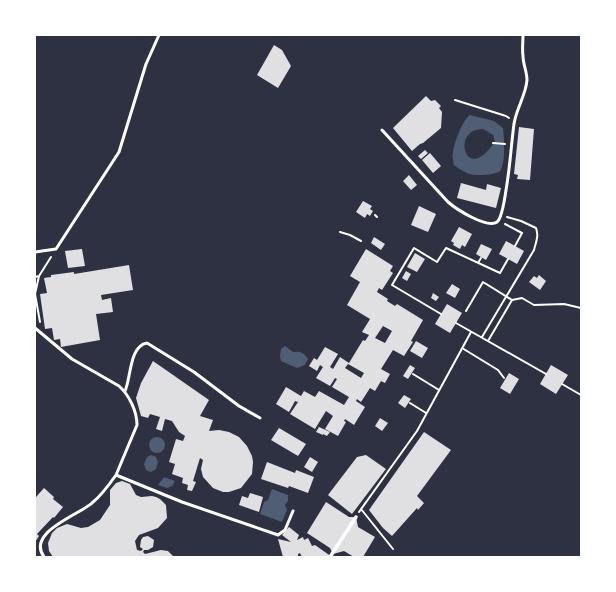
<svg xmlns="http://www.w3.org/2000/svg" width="616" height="592" font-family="'Libre Baskerville',serif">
<rect width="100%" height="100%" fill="#2d3142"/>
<path fill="#4f5d75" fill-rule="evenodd" d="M 470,115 L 494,121 L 503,128 C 504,136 506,164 500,171 C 496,175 475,176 470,174 C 465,173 458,168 454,165 C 453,161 452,156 453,152 C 454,143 463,119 470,115 ZM 483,129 L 493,135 L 495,141 C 467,187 449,129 483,129 Z
M 285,346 L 293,352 C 301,351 304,353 308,359 L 305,365 L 297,368 L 281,361 L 280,356 L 281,349 Z
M149 445a8 8 0 1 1 16 0a8 8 0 1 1-16 0Z
M 151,455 L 156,457 L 158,462 L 156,469 L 151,472 L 146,470 L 144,464 L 147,457 Z
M 164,477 L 175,481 L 172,486 L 167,488 L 158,485 Z
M 272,489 L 288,495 L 288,501 L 285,505 L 287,510 L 282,522 L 260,514 L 264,502 L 268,500 Z"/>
<path fill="#e0e0e3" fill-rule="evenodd" d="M 274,45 L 282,50 L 291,66 L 278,88 L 257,75 Z
M 426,96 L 431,101 L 435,100 L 441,106 L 439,108 L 442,112 L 441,128 L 423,143 L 420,144 L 412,151 L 393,128 Z
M 519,127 L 534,129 L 530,180 L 517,179 L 518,175 L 514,174 Z
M 425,150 L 428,153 L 421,159 L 418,156 Z
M 430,153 L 441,166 L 433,173 L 422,160 Z
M 409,175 L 417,185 L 411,190 L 403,181 Z
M 461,183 L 486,190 L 487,184 L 501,188 L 496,208 L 457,198 Z
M 363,201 L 372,206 L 370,209 L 373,211 L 370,216 L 367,214 L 365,218 L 356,212 Z
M 419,206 L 436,214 L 428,232 L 411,225 Z
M 459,227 L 472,234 L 465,247 L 462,245 L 460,249 L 453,245 L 454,243 L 451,241 Z
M 374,237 L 385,244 L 381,250 L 371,243 Z
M 506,241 L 524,251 L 517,264 L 499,254 Z
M 481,244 L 492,249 L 486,260 L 476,254 Z
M 82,249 L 85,266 L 68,268 L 65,251 Z
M 366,249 L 393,266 L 390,271 L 393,273 L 382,290 L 379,288 L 377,292 L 388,299 L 387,301 L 395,306 L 397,304 L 423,320 L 411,341 L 413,342 L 404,356 L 393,350 L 381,369 L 390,374 L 385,383 L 381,381 L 375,391 L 370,388 L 361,402 L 357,399 L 356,401 L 365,407 L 354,425 L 345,419 L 344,421 L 346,422 L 338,436 L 325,429 L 333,416 L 326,411 L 315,429 L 290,414 L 298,402 L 295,401 L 289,412 L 276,404 L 286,387 L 301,396 L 304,391 L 315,397 L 319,391 L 344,405 L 349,397 L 332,387 L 337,379 L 335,378 L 330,386 L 316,378 L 323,367 L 320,365 L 317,371 L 309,366 L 314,358 L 317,360 L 325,347 L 338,354 L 330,367 L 333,369 L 340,357 L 349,363 L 363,340 L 365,341 L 369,335 L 362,332 L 370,319 L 347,305 L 360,282 L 350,276 ZM 383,326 L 392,331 L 385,343 L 375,338 ZM 348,364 L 364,373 L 361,378 L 345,368 Z
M 415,253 L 425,259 L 417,272 L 407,267 Z
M 129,265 L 133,290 L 101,295 L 102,300 L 111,298 L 113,312 L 96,314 L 100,340 L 61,347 L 60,339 L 54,340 L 52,328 L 45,329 L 40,294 L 47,293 L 44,278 L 51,277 L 51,275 L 74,272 L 74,274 Z
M 406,271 L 411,274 L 407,281 L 402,278 Z
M 539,275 L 546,281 L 540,290 L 529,282 L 534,276 L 537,278 Z
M 452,284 L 460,289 L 455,298 L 446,293 Z
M 433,293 L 439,297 L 436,301 L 431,298 Z
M 447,304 L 462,313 L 450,333 L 435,324 Z
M 416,341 L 428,348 L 422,358 L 410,351 Z
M 153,361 L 209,400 L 200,416 L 213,420 L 209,431 L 219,430 L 229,432 L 239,437 L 247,446 L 252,456 L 253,462 L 252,474 L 241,488 L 229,492 L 223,492 L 213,488 L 203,477 L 201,469 L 203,460 L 200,458 L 193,481 L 196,482 L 192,491 L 187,490 L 188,485 L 182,483 L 183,478 L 172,474 L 175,464 L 169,462 L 176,439 L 183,441 L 185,436 L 179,432 L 172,421 L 165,419 L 162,431 L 156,429 L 160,417 L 150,414 L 148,418 L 141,416 L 136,398 L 141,383 Z
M 410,365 L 415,368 L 408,379 L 403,376 Z
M 551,365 L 568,375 L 556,394 L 540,384 Z
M 509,373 L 519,379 L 510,394 L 500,388 Z
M 404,395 L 411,399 L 405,408 L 398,403 Z
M 380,418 L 388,423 L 382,431 L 375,426 Z
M 319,427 L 330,432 L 327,436 L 323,434 L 323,435 L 316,432 Z
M 279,428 L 306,444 L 298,456 L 271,440 Z
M 424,432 L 451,450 L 417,496 L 424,503 L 418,510 L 417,508 L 392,536 L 383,528 L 369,510 Z
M 366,455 L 386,469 L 352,514 L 328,495 L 357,457 Z
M 310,457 L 318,462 L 312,472 L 304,467 Z
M 267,462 L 295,473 L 296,470 L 314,477 L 308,493 L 289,486 L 288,488 L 261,479 Z
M 122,481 L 130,484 L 136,495 L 141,497 L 152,496 L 156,497 L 160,499 L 166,505 L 167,518 L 158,528 L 139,535 L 135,541 L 137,550 L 141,551 L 143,549 L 140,547 L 141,540 L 143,537 L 148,536 L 154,540 L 153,547 L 148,550 L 144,550 L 143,552 L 145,554 L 161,550 L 168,551 L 174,557 L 53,557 L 49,551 L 48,543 L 52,533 L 57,528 L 67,524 L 81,528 L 88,527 L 100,520 L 110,505 L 110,490 L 116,483 Z
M 44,488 L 54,497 L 53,499 L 63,507 L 54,518 L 53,517 L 37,534 L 39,536 L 35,542 L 35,496 L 36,497 Z
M 250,493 L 263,497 L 259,512 L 239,505 L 242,496 L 248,498 Z
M 326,502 L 349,517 L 356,517 L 358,527 L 375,537 L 363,557 L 354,557 L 344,551 L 333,554 L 330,548 L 307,533 Z
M 289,527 L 299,535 L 297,540 L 303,537 L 304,540 L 308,538 L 312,546 L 315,545 L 332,557 L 302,557 L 300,553 L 298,554 L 298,557 L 283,557 L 278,539 L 291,542 L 282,535 Z"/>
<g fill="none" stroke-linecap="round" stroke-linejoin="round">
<path stroke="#fff" stroke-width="2" d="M 455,100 L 506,116 L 509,118
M 493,143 L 505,144
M 375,215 L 377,217
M 505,224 L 522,233 L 515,246
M 340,232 L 350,235 L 361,241
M 478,263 L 481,258
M 35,277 L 39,276
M 512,300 L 522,298 L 534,305 L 564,304 L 581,308
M 466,311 L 483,282 L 512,300 L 488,341
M 441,314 L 392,285 L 414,248 L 437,262 L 446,248 L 500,273 L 508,259
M 40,322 L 35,294 L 39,276 L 51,257
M 456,323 L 546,374
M 482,337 L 534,250 C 536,242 539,236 536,228 L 521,221 L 507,217
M 462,348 L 498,370 L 504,378
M 413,374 L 439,390
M 562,384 L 581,395
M 410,403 L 426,413
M 361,509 L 393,549
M 359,512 L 417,431 L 471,332"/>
<path stroke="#fff" stroke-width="3" d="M 382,130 L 448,202 C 456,209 487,229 497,222 C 502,218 505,197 506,190 C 510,168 511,146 514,124 C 516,109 526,95 527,80 C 527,72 523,64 523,56 C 522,49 523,42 523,35
M 35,252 L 56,249 L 119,152 L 146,64 L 159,35
M 35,328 L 72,359 L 119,386 C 129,395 137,411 137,425 L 116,475 C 109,485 102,495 92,503 C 79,515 26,532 44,557
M 125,391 C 131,379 129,346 147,343 L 194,372 L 239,406 L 260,418
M 116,475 L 182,502 L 278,535 L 285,530 L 293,511"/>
<path stroke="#fff" stroke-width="3.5" d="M 330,557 L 356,517"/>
</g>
<rect width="616" height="592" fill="none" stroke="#ffffff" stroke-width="72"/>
</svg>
